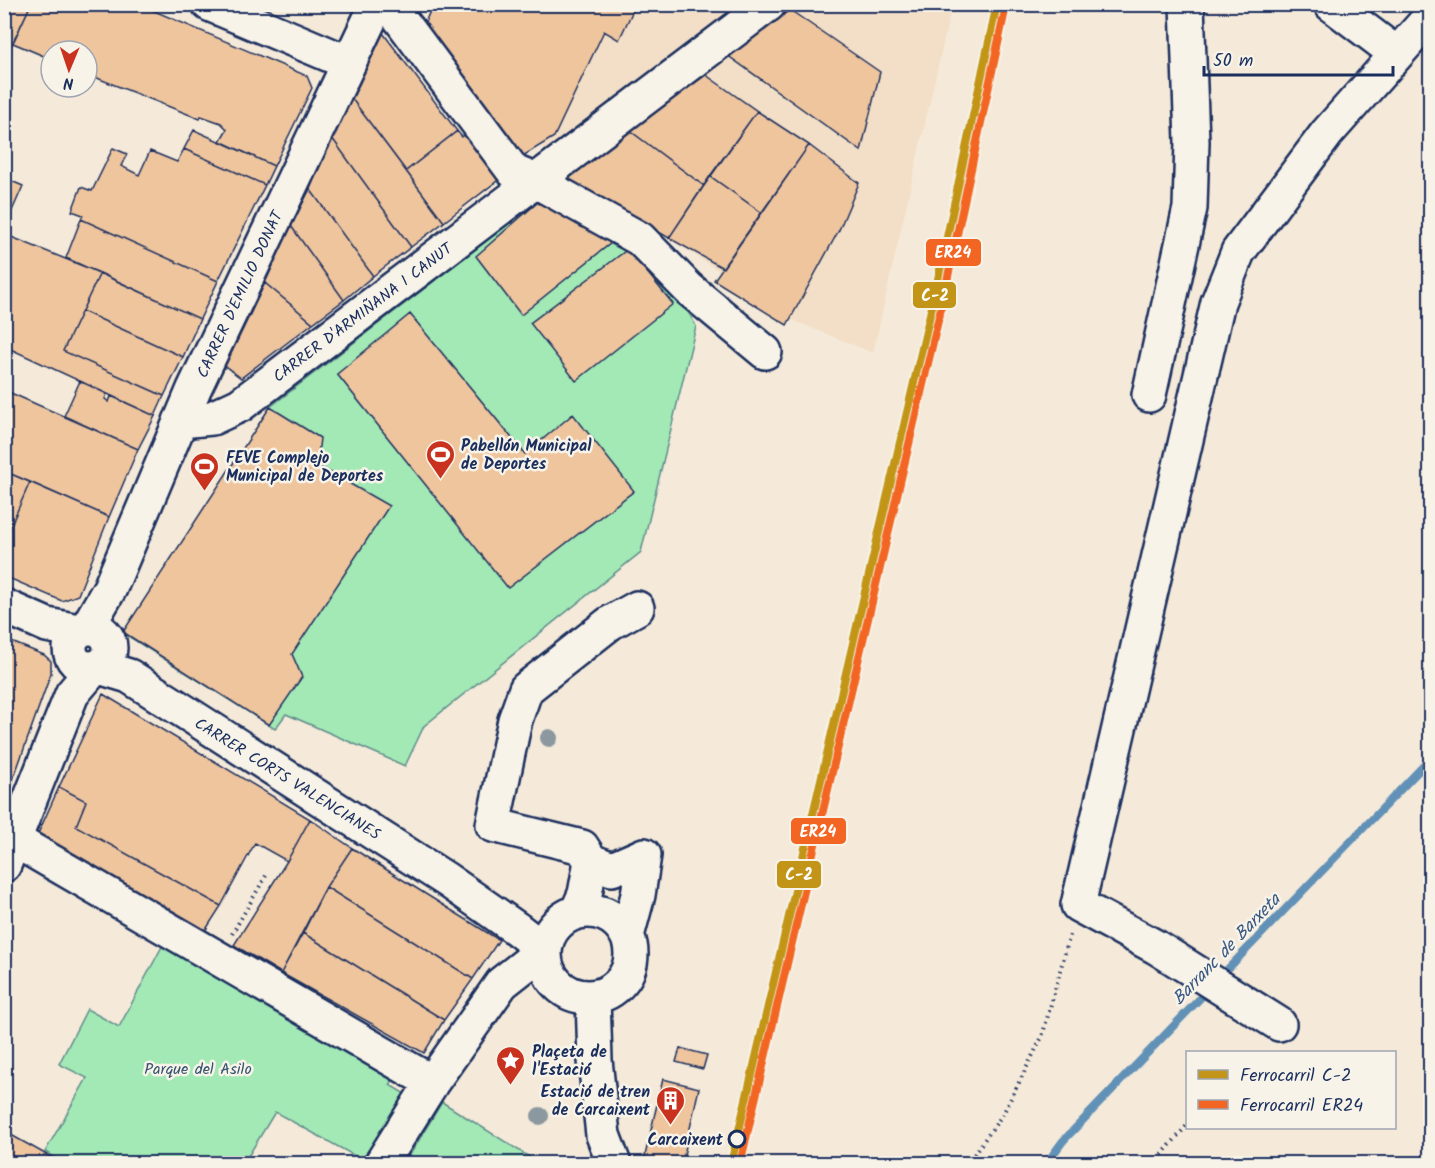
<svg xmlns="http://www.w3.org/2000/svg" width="1435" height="1168" font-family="Kalam,sans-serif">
<rect width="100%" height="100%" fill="#f5ead9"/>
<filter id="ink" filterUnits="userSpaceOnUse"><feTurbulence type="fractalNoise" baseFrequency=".0167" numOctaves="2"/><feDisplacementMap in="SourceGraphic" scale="12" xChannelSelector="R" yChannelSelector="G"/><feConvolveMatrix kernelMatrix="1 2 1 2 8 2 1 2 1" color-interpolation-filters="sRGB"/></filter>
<g filter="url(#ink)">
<path fill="#f3dfc7" d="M 428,5 L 952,5 L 873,353 L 794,321 L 669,238 L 566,177 Z"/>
<path fill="#a3e9b6" stroke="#5f8c8a" stroke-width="1.5" d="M 545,196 L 616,239 L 681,299 L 696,326 L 641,552 L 424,726 L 405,766 L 286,714 L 275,729 L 123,633 L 270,407 Z
M 165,941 L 398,1072 L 390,1085 L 405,1094 L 364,1161 L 275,1112 L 244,1163 L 65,1163 L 45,1152 L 87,1078 L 59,1064 L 87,1009 L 119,1027 Z
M 442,1102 L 539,1163 L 405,1163 Z"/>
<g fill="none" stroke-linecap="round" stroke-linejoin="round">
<path stroke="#6291b7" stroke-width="8" d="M 1219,978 L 1430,759
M 1046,1164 L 1063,1141 L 1209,989"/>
</g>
<path fill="#efc59e" stroke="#1b2f5e" stroke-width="1.5" d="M 4,4 L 31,4 L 4,61 Z
M 31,4 L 138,4 L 307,76 L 312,88 L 274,166 L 220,141 L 227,129 L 221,123 L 201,116 L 200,119 L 87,74 L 87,51 L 51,51 L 51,59 L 13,43 Z
M 433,4 L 636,4 L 619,40 L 604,31 L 554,137 L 518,159 L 420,34 Z
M 790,10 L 880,72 L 861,151 L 727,55 Z
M 383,33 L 457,131 L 406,171 L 352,99 Z
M 706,75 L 757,111 L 704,186 L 629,130 Z
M 352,99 L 444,222 L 411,247 L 332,138 Z
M 757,111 L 809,145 L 762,213 L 710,176 Z
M 471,128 L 506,174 L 444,222 L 406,171 L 457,131 L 462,137 Z
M 194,130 L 274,166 L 265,185 L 184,149 Z
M 629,130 L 704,186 L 669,238 L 566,177 Z
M 332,138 L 411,247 L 373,276 L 310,189 Z
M 809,145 L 859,183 L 839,230 L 787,325 L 714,280 Z
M 113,148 L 127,154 L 121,166 L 139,175 L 150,151 L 177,162 L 184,149 L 265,185 L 218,281 L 81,219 L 83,215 L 72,211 L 81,187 L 92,191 Z
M 710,176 L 762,213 L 723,268 L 669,238 Z
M 4,178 L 23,186 L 4,229 Z
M 310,189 L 373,276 L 344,300 L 291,226 Z
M 545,196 L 616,239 L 521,315 L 476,256 Z
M 81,219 L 218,281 L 200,319 L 66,258 Z
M 291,226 L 344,300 L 313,323 L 265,283 Z
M 4,234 L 100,273 L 63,351 L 164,396 L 155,416 L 4,346 Z
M 628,249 L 673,304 L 576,381 L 530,323 Z
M 100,273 L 200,319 L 183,357 L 82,311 Z
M 265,283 L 313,323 L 241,378 L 225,366 Z
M 82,311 L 183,357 L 164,396 L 63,351 Z
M 410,314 L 525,454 L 573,414 L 634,491 L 508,588 L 337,374 Z
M 80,381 L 107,394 L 105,399 L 109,402 L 111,396 L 155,416 L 138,449 L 64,416 Z
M 4,390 L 138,449 L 109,517 L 4,471 Z
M 270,407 L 320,438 L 317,465 L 389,506 L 292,654 L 302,677 L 269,725 L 123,632 Z
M 4,471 L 30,482 L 4,541 Z
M 30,482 L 109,517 L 78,595 L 62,601 L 4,576 L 4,541 Z
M 4,639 L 44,655 L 51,661 L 51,673 L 14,777 L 4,772 Z
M 103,694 L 310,819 L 287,861 L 255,843 L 221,906 L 76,826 L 86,801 L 59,787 Z
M 4,772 L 14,777 L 4,810 Z
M 59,787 L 86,801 L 76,826 L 221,906 L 205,931 L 37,836 Z
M 310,819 L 352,848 L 326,887 L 281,973 L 234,945 L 287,861 Z
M 352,848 L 499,940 L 473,979 L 326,887 Z
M 326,887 L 473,979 L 444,1020 L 303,933 Z
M 303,933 L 444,1020 L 424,1053 L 281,973 Z
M 680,1048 L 707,1055 L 703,1069 L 676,1062 Z
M 663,1079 L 699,1088 L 682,1164 L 643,1164 Z
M 4,1131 L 63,1164 L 4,1164 Z"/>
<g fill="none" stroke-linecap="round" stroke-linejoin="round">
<defs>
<path id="minor" d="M 209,4 L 349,63
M 389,4 L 514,172 L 534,180 L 640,239 L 689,289 L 765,352
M 1331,4 L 1397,54
M 1149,395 L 1190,208 L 1192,142 L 1187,4
M 180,421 L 212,418 L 240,405 L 769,4
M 4,606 L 47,625 L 78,631
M70 648a20 20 0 1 1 40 0a20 20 0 1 1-40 0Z
M 87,628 L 110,588 L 194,389 L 377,4
M 99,667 L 129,676 L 447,880 L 517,929 L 544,950
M 4,834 L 421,1076 L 433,1081
M 591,861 L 612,869 L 644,855
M 4,865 L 72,694 L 94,668
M545 954a43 43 0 1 1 86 0a43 43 0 1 1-86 0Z
M 577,912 L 585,894 L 591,861 L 582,847 L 493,825 L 515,720 L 526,689 L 610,623 L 637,608
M 627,936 L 638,895 L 644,855
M 593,998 L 595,1060 L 603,1135 L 614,1164
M 1279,1024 L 1156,947 L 1078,905 L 1218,302 L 1238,252 L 1327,133 L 1430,17
M 381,1164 L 433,1081 L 502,983 L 530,961 L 544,957"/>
</defs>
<use href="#minor" stroke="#1b2f5e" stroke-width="38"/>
<path stroke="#1b2f5e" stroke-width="4" stroke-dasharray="1.5 4.5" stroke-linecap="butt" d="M 232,934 L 267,874
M 967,1164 L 1003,1114 L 1042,1037 L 1071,931
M 1154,1164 L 1188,1124"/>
<use href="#minor" stroke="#f7f3e8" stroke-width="33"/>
<defs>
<path id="rail-1" d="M 731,1164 L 935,293 L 997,4"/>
<path id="rail-2" d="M 740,1164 L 944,295 L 1006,6"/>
</defs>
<use href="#rail-1" stroke="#f7f3e8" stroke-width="12"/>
<use href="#rail-2" stroke="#f7f3e8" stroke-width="12"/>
<use href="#rail-1" stroke="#c29518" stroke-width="8"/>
<use href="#rail-2" stroke="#f26522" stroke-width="8"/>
</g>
<g fill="#8c989f">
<circle cx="549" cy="738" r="9"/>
<circle cx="540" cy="1116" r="9"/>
</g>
</g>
<defs>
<symbol id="stadium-pin" viewBox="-11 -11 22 30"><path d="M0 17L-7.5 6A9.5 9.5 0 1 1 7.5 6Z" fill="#c8321e" stroke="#f7f3e8"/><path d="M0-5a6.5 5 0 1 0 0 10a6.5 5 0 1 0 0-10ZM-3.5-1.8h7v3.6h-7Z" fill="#fff"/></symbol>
<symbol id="sight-pin" viewBox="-11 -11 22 30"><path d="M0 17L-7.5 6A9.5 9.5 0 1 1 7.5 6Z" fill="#c8321e" stroke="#f7f3e8"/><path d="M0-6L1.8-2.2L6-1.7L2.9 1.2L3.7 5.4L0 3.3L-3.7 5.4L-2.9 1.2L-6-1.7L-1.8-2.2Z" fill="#fff"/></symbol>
<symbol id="building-pin" viewBox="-11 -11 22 30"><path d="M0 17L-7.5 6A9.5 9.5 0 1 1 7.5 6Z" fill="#c8321e" stroke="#f7f3e8"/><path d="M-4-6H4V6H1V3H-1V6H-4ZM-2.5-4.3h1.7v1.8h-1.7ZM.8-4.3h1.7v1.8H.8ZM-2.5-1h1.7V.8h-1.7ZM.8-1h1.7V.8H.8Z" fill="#fff"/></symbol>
</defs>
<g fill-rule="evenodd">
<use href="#stadium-pin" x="424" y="438" width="33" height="45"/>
<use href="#stadium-pin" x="188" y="450" width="33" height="45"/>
<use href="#sight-pin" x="494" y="1044" width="33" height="45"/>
<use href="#building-pin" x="654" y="1084" width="33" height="45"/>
</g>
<circle fill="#f7f3e8" stroke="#1b2f5e" stroke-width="3" cx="737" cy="1139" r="8"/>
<g text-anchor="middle" stroke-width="5" stroke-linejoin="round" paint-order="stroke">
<g font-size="16" fill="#1b2f5e" stroke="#f7f3e8">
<text transform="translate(239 294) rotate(-65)" y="6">CARRER D'EMILIO DONAT</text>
<text transform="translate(362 312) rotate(-37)" y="6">CARRER D'ARMIÑANA I CANUT</text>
<text transform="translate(288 778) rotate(32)" y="6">CARRER CORTS VALENCIANES</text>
</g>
<g font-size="16" font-weight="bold" fill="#1b2f5e" stroke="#f7f3e8" text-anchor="start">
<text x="461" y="451">Pabellón Municipal<tspan x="461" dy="18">de Deportes</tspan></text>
<text x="226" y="463">FEVE Complejo<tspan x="226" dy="18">Municipal de Deportes</tspan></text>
<text x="532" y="1057">Plaçeta de<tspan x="532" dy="18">l'Estació</tspan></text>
<text x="650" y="1097" text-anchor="end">Estació de tren<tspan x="650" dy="18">de Carcaixent</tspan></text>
</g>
<g font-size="16" fill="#365470" stroke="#f7f3e8">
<text x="198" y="1074">Parque del Asilo</text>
</g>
<g font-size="16" font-weight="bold" fill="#1b2f5e" stroke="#f7f3e8" text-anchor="end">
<text x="723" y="1145">Carcaixent</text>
</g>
<g font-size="18" font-style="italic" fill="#395883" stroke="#f7f3e8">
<text transform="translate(1226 949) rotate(-46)" y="6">Barranc de Barxeta</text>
</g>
</g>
<g stroke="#f7f3e8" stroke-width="2">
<rect x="925" y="238" width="57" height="29" rx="6" fill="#f26522"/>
<rect x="912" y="281" width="45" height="28" rx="6" fill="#c29518"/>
<rect x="790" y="817" width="57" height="28" rx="6" fill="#f26522"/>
<rect x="776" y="860" width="46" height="29" rx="6" fill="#c29518"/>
</g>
<g font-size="16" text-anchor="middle" font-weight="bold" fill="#fff">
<text x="953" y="258">ER24</text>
<text x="935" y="301">C-2</text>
<text x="818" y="837">ER24</text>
<text x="799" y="880">C-2</text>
</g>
<rect width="1435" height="1168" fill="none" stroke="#f7f3e8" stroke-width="24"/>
<rect x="12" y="12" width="1411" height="1144" fill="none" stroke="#1b2f5e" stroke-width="2" filter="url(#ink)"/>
<rect x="1186" y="1051" width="210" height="78" fill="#f7f3e8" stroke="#9fa5b1" stroke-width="1.5"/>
<rect x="1198" y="1070" width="30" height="9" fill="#c29518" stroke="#9fa5b1" stroke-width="1.5"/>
<text x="1240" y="1081" font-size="18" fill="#1b2f5e">Ferrocarril C-2</text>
<rect x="1198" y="1100" width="30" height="9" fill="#f26522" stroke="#9fa5b1" stroke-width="1.5"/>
<text x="1240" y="1111" font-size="18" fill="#1b2f5e">Ferrocarril ER24</text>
<g transform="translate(69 69) rotate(182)"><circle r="28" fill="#f7f3e8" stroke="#9fa5b1" stroke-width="1.5"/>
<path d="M0-4.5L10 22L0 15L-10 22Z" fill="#c8321e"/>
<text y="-9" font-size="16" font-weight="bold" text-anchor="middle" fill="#1b2f5e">N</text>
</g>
<path d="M1204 66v9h189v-9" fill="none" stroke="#1b2f5e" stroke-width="3"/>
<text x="1213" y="66" font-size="18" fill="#1b2f5e" stroke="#f7f3e8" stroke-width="4.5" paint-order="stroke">50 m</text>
</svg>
